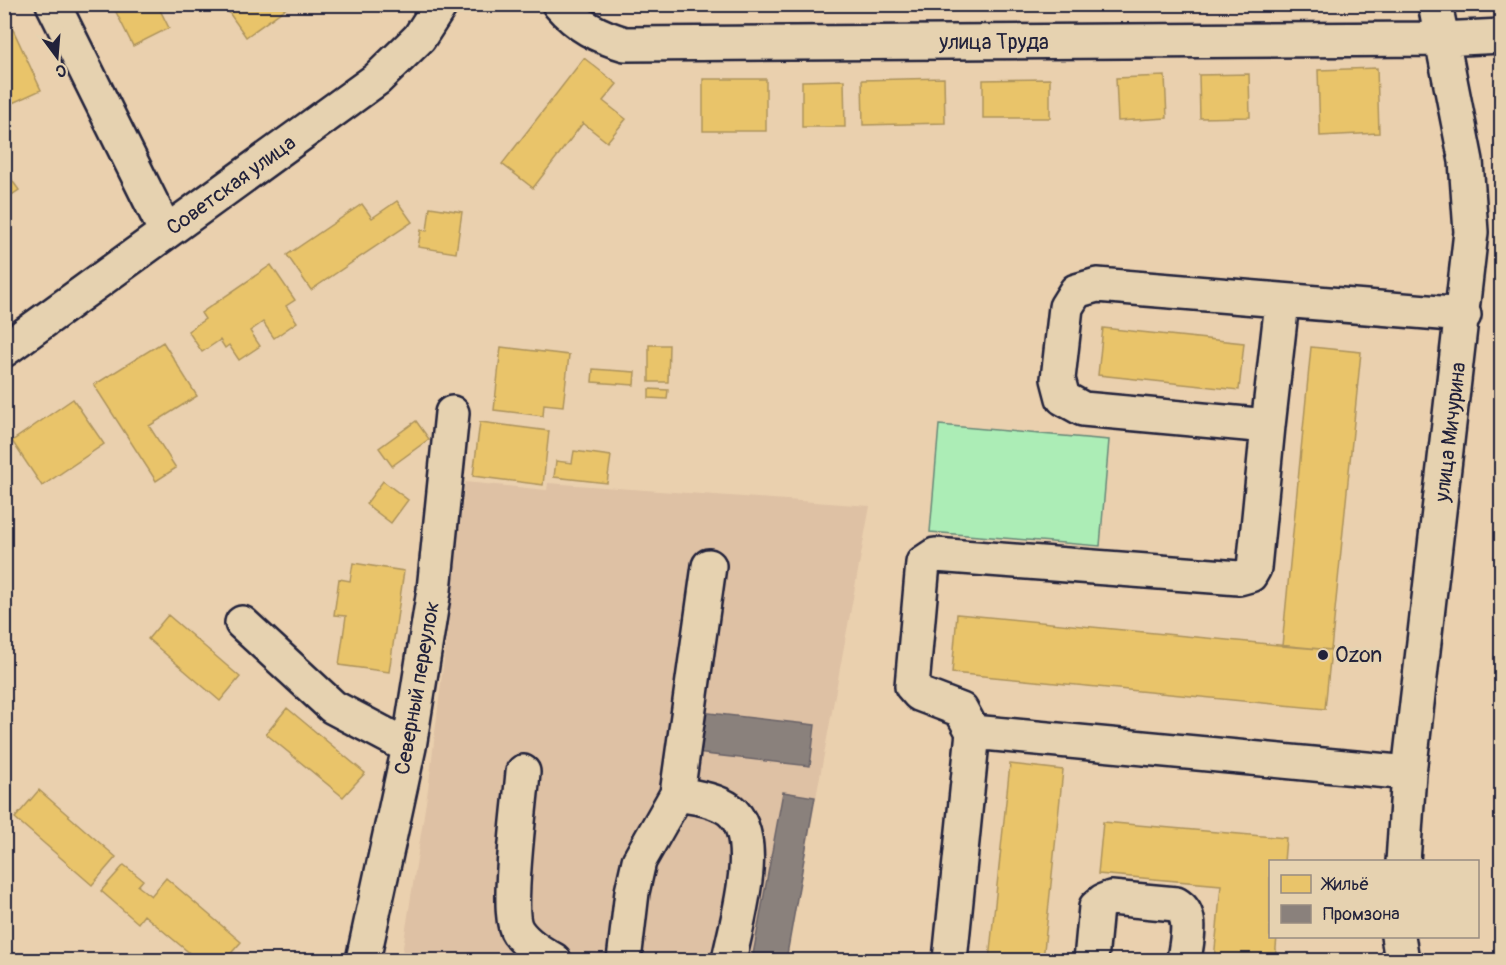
<svg xmlns="http://www.w3.org/2000/svg" width="1506" height="965" font-family="Pangolin,sans-serif">
<rect width="100%" height="100%" fill="#ead0ae"/>
<filter id="ink" filterUnits="userSpaceOnUse"><feTurbulence type="fractalNoise" baseFrequency=".0167" numOctaves="2"/><feDisplacementMap in="SourceGraphic" scale="12" xChannelSelector="R" yChannelSelector="G"/><feConvolveMatrix kernelMatrix="1 2 1 2 8 2 1 2 1" color-interpolation-filters="sRGB"/></filter>
<g filter="url(#ink)">
<path fill="#dec1a4" d="M 465,482 L 547,490 L 548,483 L 870,506 L 786,960 L 401,960 L 429,783 Z"/>
<path fill="#acedb6" stroke="#678878" stroke-width="1.5" d="M 939,425 L 1109,440 L 1100,546 L 930,532 Z"/>
<path fill="#e9c46a" stroke="#ad935c" stroke-width="1.5" d="M 112,4 L 157,4 L 169,28 L 133,46 Z
M 223,4 L 292,4 L 246,37 Z
M 4,10 L 41,90 L 8,105 L 4,98 Z
M 584,58 L 617,84 L 603,101 L 626,119 L 607,142 L 583,123 L 533,188 L 502,164 Z
M 1377,68 L 1379,133 L 1320,136 L 1318,70 Z
M 1249,74 L 1250,117 L 1200,118 L 1199,75 Z
M 1165,76 L 1167,118 L 1118,121 L 1116,78 Z
M 944,78 L 945,123 L 863,125 L 862,80 Z
M 703,79 L 766,79 L 766,131 L 703,131 Z
M 1050,79 L 1050,118 L 983,118 L 983,80 Z
M 844,80 L 845,127 L 802,127 L 802,81 Z
M 4,169 L 19,190 L 4,200 Z
M 397,201 L 412,222 L 311,290 L 287,255 L 362,204 L 372,218 Z
M 430,207 L 462,212 L 456,253 L 418,247 L 421,230 L 427,231 Z
M 271,265 L 295,300 L 286,306 L 297,322 L 274,338 L 263,322 L 250,331 L 260,346 L 239,360 L 229,345 L 225,348 L 220,340 L 202,352 L 188,331 L 205,319 L 201,313 Z
M 1103,328 L 1244,343 L 1239,390 L 1098,375 Z
M 163,342 L 197,396 L 149,426 L 176,468 L 156,481 L 94,385 Z
M 649,345 L 669,345 L 668,382 L 649,382 Z
M 501,347 L 569,355 L 563,406 L 544,404 L 543,416 L 494,410 Z
M 1311,347 L 1361,352 L 1331,650 L 1282,646 Z
M 593,369 L 635,372 L 634,385 L 592,382 Z
M 649,389 L 668,390 L 667,399 L 649,398 Z
M 73,399 L 104,444 L 42,486 L 12,441 Z
M 416,421 L 429,439 L 392,466 L 379,448 Z
M 480,422 L 549,431 L 543,485 L 473,476 Z
M 574,451 L 611,456 L 607,483 L 554,477 L 556,461 L 572,463 Z
M 383,481 L 408,500 L 391,523 L 366,504 Z
M 353,563 L 404,571 L 389,672 L 339,665 L 346,616 L 334,615 L 339,579 L 350,581 Z
M 957,614 L 1331,650 L 1325,709 L 952,673 Z
M 168,615 L 240,677 L 220,701 L 148,639 Z
M 287,708 L 365,773 L 343,797 L 266,734 Z
M 1010,764 L 1063,770 L 1043,960 L 989,960 Z
M 39,790 L 116,857 L 92,885 L 15,818 Z
M 1103,822 L 1286,838 L 1284,862 L 1270,862 L 1270,936 L 1277,936 L 1275,960 L 1214,960 L 1221,885 L 1098,874 Z
M 124,865 L 143,880 L 138,886 L 151,896 L 166,878 L 241,942 L 225,960 L 198,960 L 144,915 L 138,923 L 101,891 Z"/>
<path fill="#8a817c" stroke="#6b6468" stroke-width="1.5" d="M 700,712 L 815,725 L 810,766 L 696,753 Z
M 783,792 L 815,797 L 786,960 L 752,960 Z"/>
<g fill="none" stroke-linecap="round" stroke-linejoin="round">
<defs>
<path id="minor" d="M 53,4 L 166,232
M 559,4 C 578,26 598,36 625,44 L 1441,39 L 1502,36
M 4,350 L 377,79 L 419,38 L 441,4
M 1268,426 L 1282,302
M 242,623 L 333,707 L 409,747
M 973,732 L 961,710 L 919,694 L 912,686 L 923,563 L 935,555 L 1239,578 L 1250,575 L 1254,568 L 1268,426 L 1083,409 L 1063,398 L 1058,379 L 1066,307 L 1076,291 L 1097,285 L 1464,315
M 523,772 C 521,801 505,914 518,932 C 527,945 541,953 554,960
M 677,794 C 694,797 715,799 730,810 C 764,837 736,924 729,960
M 1403,862 L 1409,773 L 1471,232 L 1466,161 L 1435,4
M 1398,936 L 1402,960
M 363,960 L 409,747 L 434,590 L 452,413
M 624,960 L 632,892 L 639,861 L 677,794 L 709,566
M 950,960 L 973,732 L 1409,773
M 1091,960 L 1096,907 L 1103,901 L 1111,898 L 1176,904 C 1195,915 1186,942 1184,960"/>
</defs>
<use href="#minor" stroke="#22223b" stroke-width="38"/>
<use href="#minor" stroke="#e6d2b0" stroke-width="33"/>
</g>
</g>
<circle fill="#22223b" stroke="#e6d2b0" stroke-width="2" cx="1323" cy="655" r="6"/>
<g text-anchor="middle" stroke-width="6" stroke-linejoin="round" paint-order="stroke">
<g font-size="21" fill="#22223b" stroke="#e6d2b0">
<text x="994" y="49">улица Труда</text>
<text transform="translate(231 185) rotate(-36)" y="7">Советская улица</text>
<text transform="translate(1450 432) rotate(-83)" y="7">улица Мичурина</text>
<text transform="translate(417 688) rotate(-80)" y="7">Северный переулок</text>
</g>
<g font-size="21" fill="#22223b" stroke="#e6d2b0" text-anchor="start">
<text x="1335" y="662">Ozon</text>
</g>
</g>
<rect width="1506" height="965" fill="none" stroke="#e6d2b0" stroke-width="24"/>
<rect x="12" y="12" width="1482" height="941" fill="none" stroke="#22223b" stroke-width="2" filter="url(#ink)"/>
<rect x="1269" y="860" width="210" height="78" fill="#e6d2b0" stroke="#988c81" stroke-width="1.5"/>
<rect x="1281" y="875" width="30" height="18" fill="#e9c46a" stroke="#988c81" stroke-width="1.5"/>
<text x="1323" y="890" font-size="18" fill="#22223b">Жильё</text>
<rect x="1281" y="905" width="30" height="18" fill="#8a817c" stroke="#988c81" stroke-width="1.5"/>
<text x="1323" y="920" font-size="18" fill="#22223b">Промзона</text>
<g transform="translate(57 57) rotate(164)" stroke="#e6d2b0" stroke-width="4.5" paint-order="stroke">
<path d="M0-4.5L10 22L0 15L-10 22Z" fill="#22223b"/>
<text y="-9" font-size="16" font-weight="bold" text-anchor="middle" fill="#22223b">С</text>
</g>
</svg>
